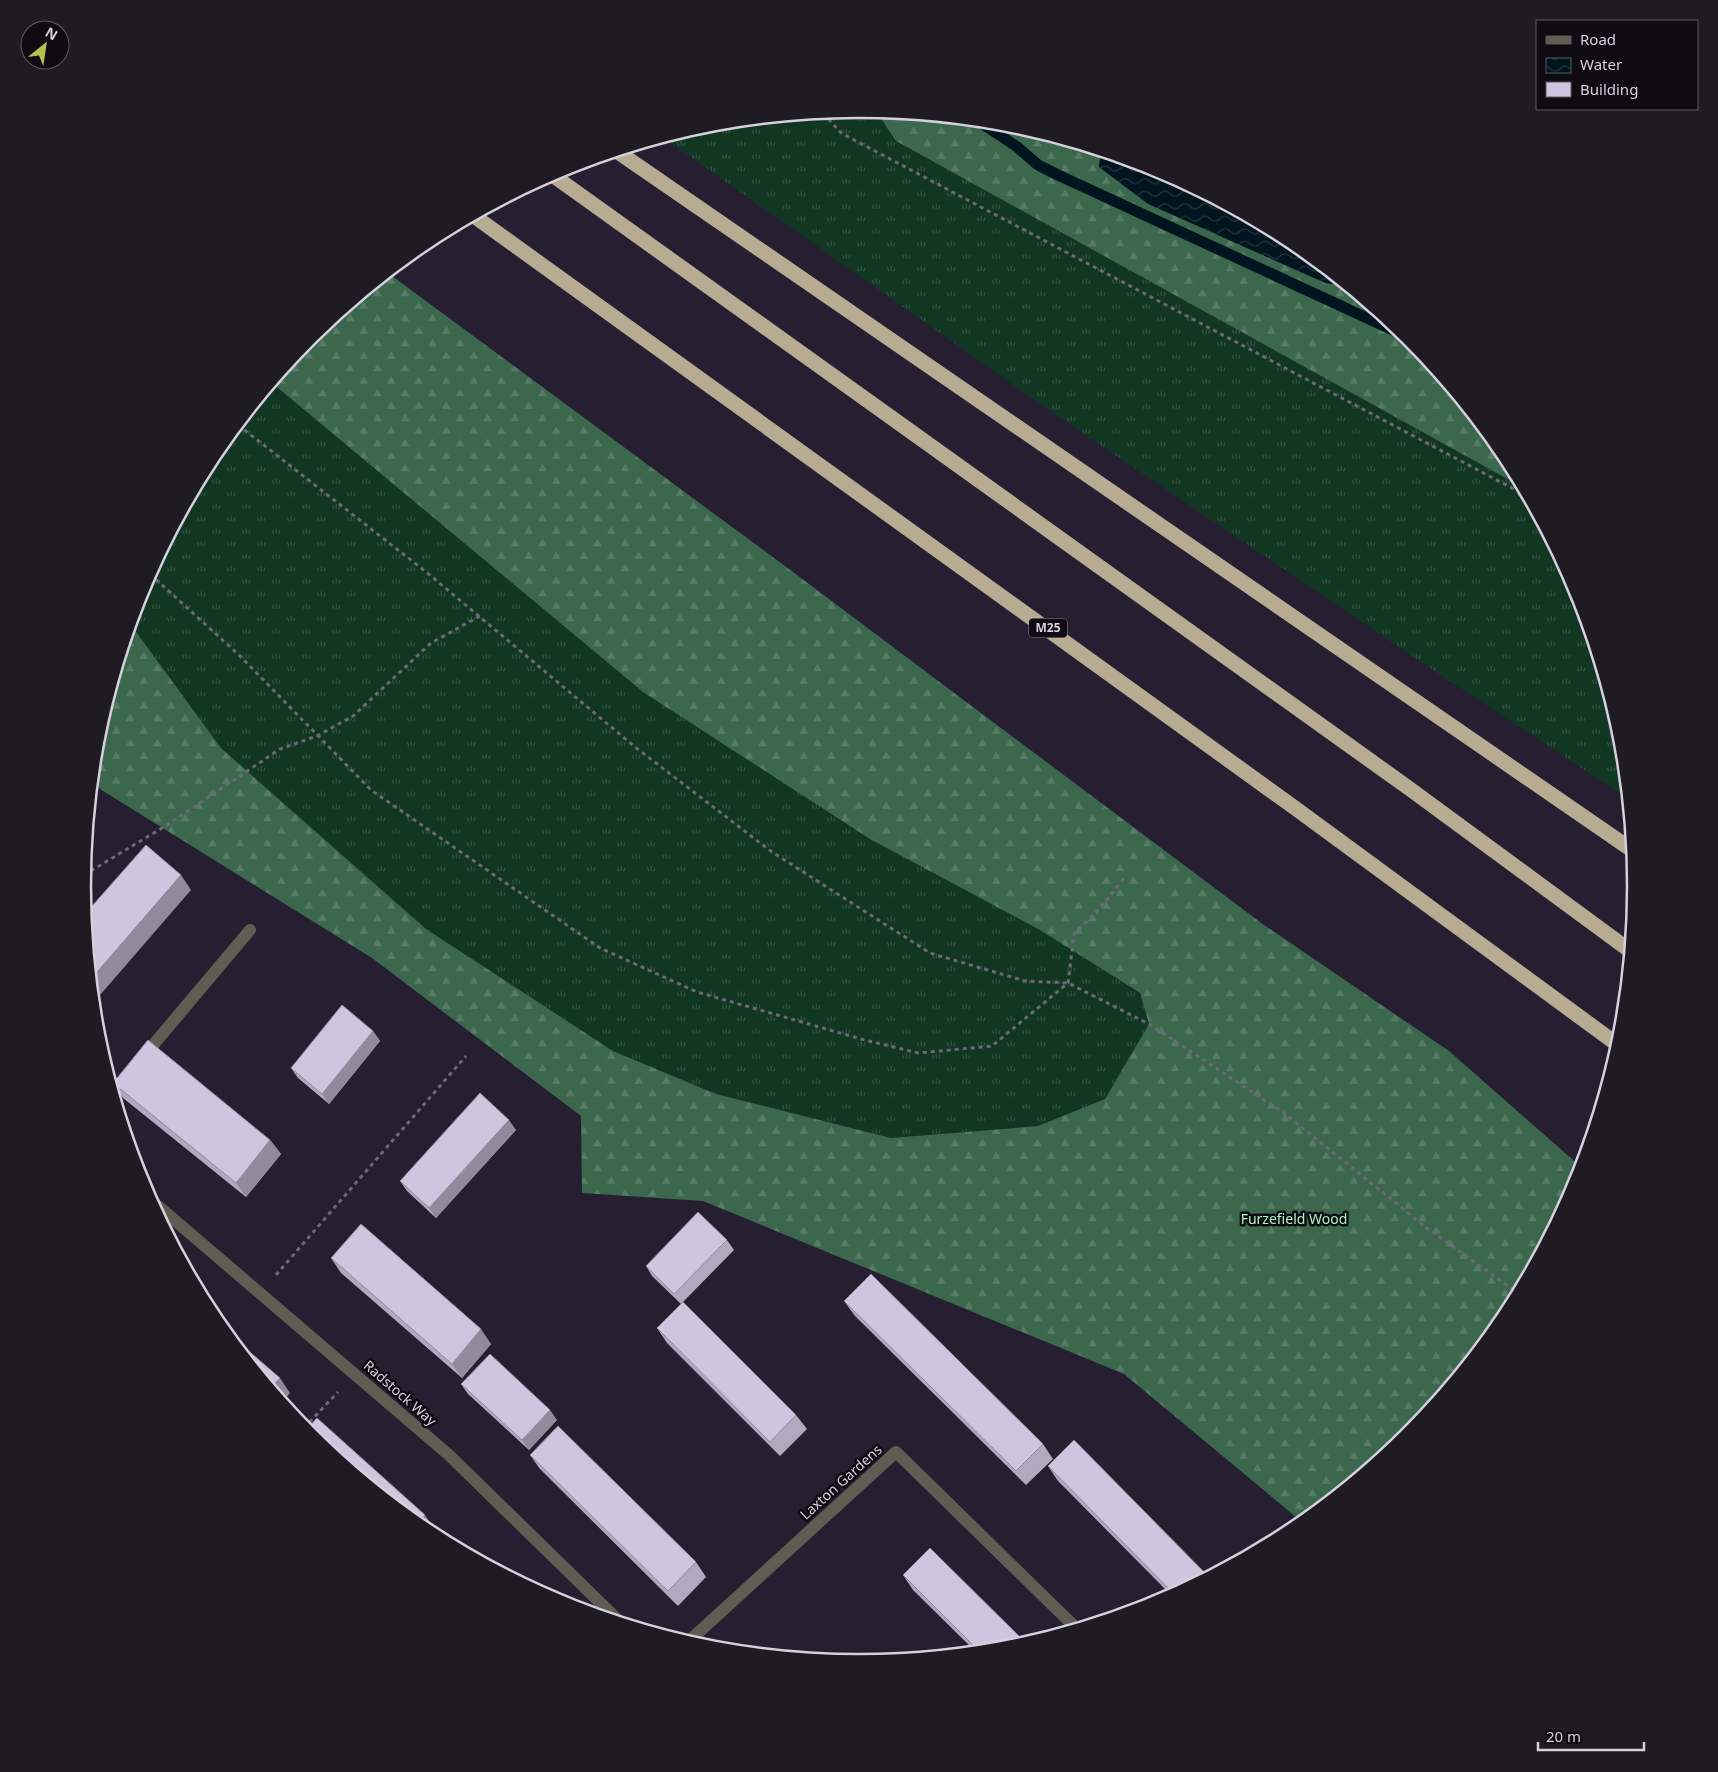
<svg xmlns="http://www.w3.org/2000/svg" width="1718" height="1772" font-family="'Noto Sans',sans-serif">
<defs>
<pattern id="grass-tufts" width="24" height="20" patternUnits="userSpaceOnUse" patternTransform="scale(1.25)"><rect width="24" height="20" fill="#113622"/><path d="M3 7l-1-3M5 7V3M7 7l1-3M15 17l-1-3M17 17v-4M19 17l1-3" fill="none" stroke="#335242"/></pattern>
<pattern id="forest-firs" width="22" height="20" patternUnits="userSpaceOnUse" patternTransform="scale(1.25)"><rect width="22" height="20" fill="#3b674d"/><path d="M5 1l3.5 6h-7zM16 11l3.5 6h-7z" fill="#567c66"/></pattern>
<pattern id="water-waves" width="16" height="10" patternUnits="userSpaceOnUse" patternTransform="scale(1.25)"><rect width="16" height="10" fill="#00151f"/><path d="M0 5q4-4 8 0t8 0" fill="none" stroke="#24363f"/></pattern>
</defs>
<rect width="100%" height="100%" fill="#261f32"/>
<path fill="url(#grass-tufts)" d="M 859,110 L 876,111 L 896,141 L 1522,487 L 1577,589 L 1621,735 L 1627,798 L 1418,660 L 1056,415 L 664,138 L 708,124 Z
M 272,383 L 643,692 L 1040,930 L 1140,994 L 1149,1024 L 1105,1099 L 1038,1126 L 891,1138 L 716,1094 L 613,1051 L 426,929 L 221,748 L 131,625 L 142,589 L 214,454 Z"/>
<path fill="url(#forest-firs)" d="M 876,111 L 1011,124 L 1101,152 L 1099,167 L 1207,230 L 1325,283 L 1346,286 L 1408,337 L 1505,455 L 1522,487 L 896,141 Z
M 388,273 L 793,572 L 1264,925 L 1449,1051 L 1581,1167 L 1576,1183 L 1504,1318 L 1408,1435 L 1302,1522 L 1124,1374 L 703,1201 L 582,1193 L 581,1116 L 372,958 L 100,789 L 93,781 L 97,734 L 131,625 L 221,748 L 426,929 L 613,1051 L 716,1094 L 891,1138 L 1038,1126 L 1105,1099 L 1149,1024 L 1140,993 L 1040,930 L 870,839 L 643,692 L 272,383 L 310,337 Z"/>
<path fill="url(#water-waves)" d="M 1101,152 L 1156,169 L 1291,241 L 1346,286 L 1326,283 L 1148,204 L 1099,167 Z"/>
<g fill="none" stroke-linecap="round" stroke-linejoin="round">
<path stroke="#00151f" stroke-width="11" d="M 978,121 L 1016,146 L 1038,165 L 1058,175 L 1408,337"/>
<path stroke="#6d6778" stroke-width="3" stroke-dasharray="4 4" stroke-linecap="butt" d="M 823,113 L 841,133 L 1527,496
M 238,425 L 425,571 L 635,747 L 772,852 L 930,953 L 1025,981 L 1068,983 L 1149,1024 L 1284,1113 L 1427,1228 L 1518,1293
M 150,574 L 239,655 L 371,790 L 600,948 L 697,992 L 861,1039 L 918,1053 L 992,1046 L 1068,983 L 1074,934 L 1100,908 L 1126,876
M 84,875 L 167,825 L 280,749 L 317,736 L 353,716 L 431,643 L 480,616
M 276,1275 L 466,1056
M 304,1428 L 338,1392"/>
<path stroke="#615c52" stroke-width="12" d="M 143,1057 L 250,930"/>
<path stroke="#615c52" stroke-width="12" d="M 151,1200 L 449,1455 L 619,1621
M 688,1642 L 896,1452 L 1076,1628"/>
<path stroke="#b7ab91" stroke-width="15" d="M 618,152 L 1632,850
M 551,174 L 1410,789 L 1629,950
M 474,216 L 1295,808 L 1618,1045"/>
</g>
<path fill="#b1a9c0" d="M 373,1031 L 380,1041 L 329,1104 L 298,1078 L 291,1068 Z
M 113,1083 L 270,1140 L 281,1154 L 246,1197 L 123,1098 Z
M 516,1130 L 436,1218 L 407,1191 L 400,1181 Z
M 727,1240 L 734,1250 L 682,1303 L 796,1415 L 807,1429 L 780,1456 L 667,1343 L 657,1328 L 681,1304 L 652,1276 L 646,1266 Z
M 331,1258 L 491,1344 L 462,1378 L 341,1273 Z
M 844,1301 L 1043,1444 L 1053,1459 L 1026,1485 L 855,1316 Z
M 461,1384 L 557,1420 L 529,1450 L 468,1394 Z
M 530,1455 L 696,1562 L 706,1577 L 678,1606 L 540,1469 Z
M 1048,1466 L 1208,1576 L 1171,1595 L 1058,1481 Z
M 903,1575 L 1010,1648 L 975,1651 L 913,1590 Z"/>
<path fill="#908a9c" d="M 181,875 L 191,890 L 94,1002 L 92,978 Z
M 373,1031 L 380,1041 L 329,1104 L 322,1094 Z
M 509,1120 L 516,1130 L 436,1218 L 429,1208 Z
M 270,1140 L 281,1154 L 246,1197 L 236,1183 Z
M 481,1329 L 491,1344 L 462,1378 L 452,1364 Z
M 280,1378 L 290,1393 L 282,1402 L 271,1388 Z
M 550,1410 L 557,1420 L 529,1450 L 522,1440 Z
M 425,1515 L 435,1530 L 431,1534 L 427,1531 L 417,1523 Z"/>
<path fill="#cec5df" stroke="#908a9c" d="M 146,845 L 181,875 L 92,978 L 85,914 Z
M 342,1005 L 373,1031 L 322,1094 L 291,1068 Z
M 148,1040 L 270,1140 L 236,1183 L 113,1083 Z
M 480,1093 L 509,1120 L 429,1208 L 400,1181 Z
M 698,1212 L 727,1240 L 674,1294 L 646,1266 Z
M 361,1224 L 481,1329 L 452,1364 L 331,1258 Z
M 871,1274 L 1043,1444 L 1016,1471 L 844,1301 Z
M 683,1302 L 796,1415 L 770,1442 L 657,1328 Z
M 222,1328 L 280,1378 L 271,1388 Z
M 490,1354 L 550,1410 L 522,1440 L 461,1384 Z
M 317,1418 L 425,1515 L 417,1523 L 310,1435 L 306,1430 Z
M 558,1426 L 696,1562 L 668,1591 L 530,1455 Z
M 1074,1440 L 1208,1576 L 1174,1594 L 1048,1466 Z
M 443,1537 L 449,1543 L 441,1539 Z
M 930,1548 L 1026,1643 L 1010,1648 L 979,1651 L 903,1575 Z"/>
<g text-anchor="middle" stroke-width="5" stroke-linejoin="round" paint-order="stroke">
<rect fill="#0e0b13" stroke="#9995a0" stroke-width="1" x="1029" y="618.5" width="38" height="19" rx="4"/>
<g font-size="12" font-weight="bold" fill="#d5d0dd">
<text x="1048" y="632">M25</text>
</g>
<g font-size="14" fill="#acf4c7" stroke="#0e0b13">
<text x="1294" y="1224">Furzefield Wood</text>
</g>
<g font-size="14" fill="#d5d0dd" stroke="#0e0b13">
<text transform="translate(400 1393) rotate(41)" y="5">Radstock Way</text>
<text transform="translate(841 1482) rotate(-42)" y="5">Laxton Gardens</text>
</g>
</g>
<path d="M0 0H1718V1772H0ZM91 886a768 768 0 1 1 1536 0a768 768 0 1 1-1536 0Z" fill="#1e1b23" fill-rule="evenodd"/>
<path fill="none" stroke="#d5d0dd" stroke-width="2.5" d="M91 886a768 768 0 1 1 1536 0a768 768 0 1 1-1536 0Z"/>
<rect x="1536" y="20" width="162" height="90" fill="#0e0b13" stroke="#5e5a64"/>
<rect x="1546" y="36" width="25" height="8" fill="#615c52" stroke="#5e5a64"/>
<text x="1580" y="45" font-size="15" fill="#d5d0dd">Road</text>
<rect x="1546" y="58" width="25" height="15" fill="url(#water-waves)" stroke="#5e5a64"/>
<text x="1580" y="70" font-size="15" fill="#d5d0dd">Water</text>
<rect x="1546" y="82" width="25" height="15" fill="#cec5df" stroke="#5e5a64"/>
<text x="1580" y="95" font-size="15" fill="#d5d0dd">Building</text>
<g transform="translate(45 45) rotate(30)"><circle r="24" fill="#0e0b13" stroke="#5e5a64"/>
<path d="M0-4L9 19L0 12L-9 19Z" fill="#b6c148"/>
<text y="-8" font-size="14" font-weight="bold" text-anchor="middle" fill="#d5d0dd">N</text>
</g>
<path d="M1538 1742v8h106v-8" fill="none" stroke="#d5d0dd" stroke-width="2.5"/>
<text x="1546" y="1742" font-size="15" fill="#d5d0dd" stroke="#0e0b13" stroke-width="4" paint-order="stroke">20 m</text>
</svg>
